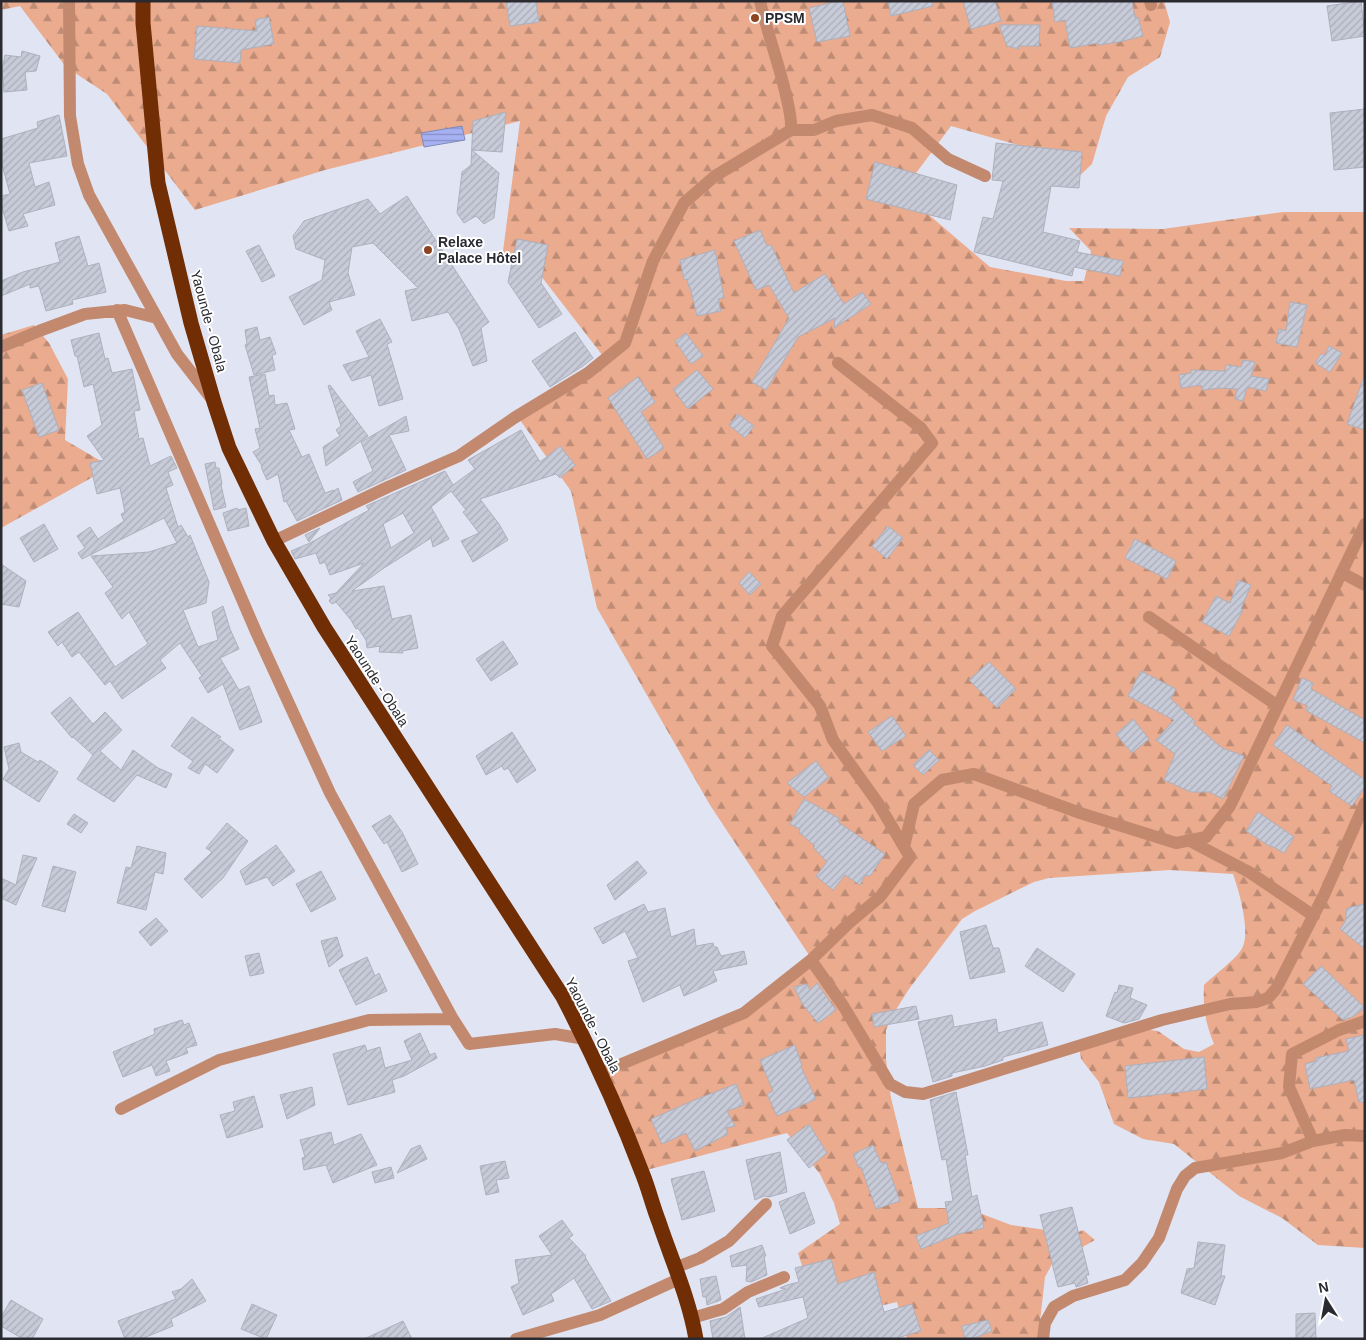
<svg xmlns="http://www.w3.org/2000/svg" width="1366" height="1340" font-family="Arial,sans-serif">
<defs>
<pattern id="forest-firs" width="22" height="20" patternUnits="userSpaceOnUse" patternTransform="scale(1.25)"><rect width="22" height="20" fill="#eaab8e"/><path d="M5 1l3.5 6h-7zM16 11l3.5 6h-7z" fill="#be8b75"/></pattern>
<pattern id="water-rules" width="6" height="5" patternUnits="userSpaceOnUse" patternTransform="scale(1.25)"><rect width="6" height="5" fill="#a6b1f3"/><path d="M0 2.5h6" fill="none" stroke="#8790c5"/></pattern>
<pattern id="building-hatch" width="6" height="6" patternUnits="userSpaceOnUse" patternTransform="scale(1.25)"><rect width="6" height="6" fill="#c7cad7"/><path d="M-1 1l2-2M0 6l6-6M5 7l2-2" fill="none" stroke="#abaeb9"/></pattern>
</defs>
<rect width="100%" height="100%" fill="#e1e4f2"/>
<path fill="url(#forest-firs)" d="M 1,1 L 1164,1 L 1170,22 L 1160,57 L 1128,77 L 1106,116 L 1092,164 L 1075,180 L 1067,159 L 951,126 L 902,192 L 990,267 L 1066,281 L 1084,281 L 1091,251 L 1069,228 L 1163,229 L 1283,212 L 1365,212 L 1365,1248 L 1318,1245 L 1282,1218 L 1239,1196 L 1174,1144 L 1143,1139 L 1114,1124 L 1099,1082 L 1081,1059 L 1079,1044 L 1141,1029 L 1158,1031 L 1184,1049 L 1199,1052 L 1214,1044 C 1205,1022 1203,1008 1204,985 C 1213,976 1235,960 1241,950 C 1252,935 1239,891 1233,874 L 1170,870 L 1049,878 L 1034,882 L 975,911 L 962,919 L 909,989 L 892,1016 L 886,1030 L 886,1060 L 891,1098 L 918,1208 L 966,1208 L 1011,1225 L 1074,1234 L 1083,1230 L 1095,1240 L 1052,1264 L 1045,1277 L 1038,1339 L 907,1339 L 897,1302 L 819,1320 L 798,1253 L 840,1224 L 834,1203 L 820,1174 L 787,1133 L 639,1172 L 603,1079 L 744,1013 L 809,955 L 710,805 L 597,608 L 571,491 L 520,420 L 606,360 L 531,263 L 502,259 L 520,121 L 325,170 L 195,210 L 107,94 L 66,67 L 20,6 L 1,10 Z
M 34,325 L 49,343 L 68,379 L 65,440 L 111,467 L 1,528 L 1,335 Z"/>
<path fill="url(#water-rules)" stroke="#8189b9" d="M 462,126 L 465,140 L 424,147 L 421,133 Z"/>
<path fill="url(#building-hatch)" stroke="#adb0bd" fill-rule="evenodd" d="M 506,1 L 536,1 L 539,22 L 510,26 Z
M 838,1 L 843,1 L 850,36 L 817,42 L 809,8 Z
M 888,1 L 932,1 L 933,6 L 891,16 Z
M 963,1 L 995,1 L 1001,21 L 971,29 Z
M 1052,1 L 1132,1 L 1135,18 L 1138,17 L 1143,36 L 1119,42 L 1098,45 L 1098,43 L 1070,48 L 1065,20 L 1055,22 Z
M 1361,1 L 1365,36 L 1332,41 L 1327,6 Z
M 269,17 L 274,44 L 241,50 L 240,63 L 194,59 L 197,26 L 257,31 L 255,20 Z
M 999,25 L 1040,25 L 1039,46 L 1018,46 L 1019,49 L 1007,46 Z
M 22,51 L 40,56 L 36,71 L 25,72 L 27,90 L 4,92 L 2,70 L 5,55 L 21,57 Z
M 1365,109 L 1365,167 L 1334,170 L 1330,113 Z
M 506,112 L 502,152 L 472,150 L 499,173 L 494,218 L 484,224 L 476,216 L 464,223 L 457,213 L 462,172 L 471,165 L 473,121 Z
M 59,115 L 67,156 L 29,163 L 35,187 L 49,182 L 55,205 L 23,214 L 28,226 L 9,231 L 1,204 L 1,196 L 10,194 L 1,161 L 1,139 L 38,128 L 37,122 Z
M 996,143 L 1082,152 L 1079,188 L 1051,186 L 1043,232 L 1080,241 L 1077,252 L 1123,261 L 1120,276 L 1074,267 L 1072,276 L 974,252 L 983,217 L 993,219 L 1003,181 L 992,180 Z
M 875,162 L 957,185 L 950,220 L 866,199 Z
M 407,196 L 489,322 L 481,328 L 487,361 L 473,366 L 459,329 L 448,312 L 412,321 L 405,291 L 418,288 L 373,243 L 352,247 L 348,273 L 355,295 L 329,302 L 332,310 L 304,325 L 289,297 L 322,280 L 325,260 L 296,249 L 293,236 L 304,221 L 368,199 L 380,214 Z
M 760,230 L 767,246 L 771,245 L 794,293 L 825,274 L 844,304 L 862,292 L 871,304 L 834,328 L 835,318 L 798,337 L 766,390 L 752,382 L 789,318 L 769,285 L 756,290 L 734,241 Z
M 79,236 L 88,266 L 99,263 L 106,292 L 72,300 L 73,304 L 46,311 L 39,286 L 30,288 L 30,284 L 1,296 L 1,281 L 23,272 L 60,262 L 55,243 Z
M 517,239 L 548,245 L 541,283 L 562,314 L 539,328 L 508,282 Z
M 259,245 L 275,276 L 262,282 L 246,251 Z
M 715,250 L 724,298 L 718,299 L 721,311 L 697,316 L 690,287 L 689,287 L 687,279 L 684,280 L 680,260 Z
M 1290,302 L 1307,305 L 1297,347 L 1276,343 L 1279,329 L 1286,331 Z
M 380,319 L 392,342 L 387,344 L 403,399 L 379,406 L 371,375 L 352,381 L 343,365 L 369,357 L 356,331 Z
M 257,327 L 260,340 L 270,337 L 276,354 L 272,355 L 275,370 L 254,375 L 245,345 L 247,344 L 245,330 Z
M 575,332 L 593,358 L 583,366 L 550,387 L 532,361 Z
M 99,333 L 105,359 L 108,358 L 112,373 L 132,369 L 140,410 L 134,411 L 139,439 L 143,438 L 150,466 L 171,456 L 177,468 L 168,472 L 173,485 L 166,488 L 178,527 L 181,525 L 188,537 L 190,535 L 209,582 L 206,603 L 183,610 L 198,647 L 218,640 L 212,612 L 223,606 L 230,629 L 239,649 L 220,658 L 239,690 L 249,686 L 262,722 L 240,730 L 223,684 L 208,693 L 199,678 L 202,676 L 180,643 L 160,660 L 166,668 L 122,699 L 110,681 L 105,685 L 79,652 L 72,657 L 62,642 L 58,646 L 48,632 L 78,612 L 115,667 L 148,644 L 129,612 L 122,619 L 105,593 L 113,587 L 91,556 L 149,552 L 177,543 L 164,518 L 82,559 L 78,553 L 85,548 L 77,536 L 90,527 L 98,539 L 124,521 L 121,514 L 125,512 L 120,488 L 97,494 L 90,463 L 104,460 L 87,436 L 102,425 L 93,384 L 84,387 L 77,356 L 75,356 L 71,340 Z
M 686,333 L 703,356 L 691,364 L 675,341 Z
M 1329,346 L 1342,353 L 1330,372 L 1315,363 L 1321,354 L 1325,355 Z
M 1243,360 L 1255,362 L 1251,376 L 1269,379 L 1266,391 L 1247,387 L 1243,401 L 1235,399 L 1237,389 L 1220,388 L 1202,390 L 1201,385 L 1181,388 L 1179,375 L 1191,373 L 1191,370 L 1225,371 L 1226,365 L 1241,367 Z
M 697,370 L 713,389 L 688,409 L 673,389 Z
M 265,374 L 269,396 L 274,395 L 275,405 L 287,403 L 295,429 L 289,430 L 302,457 L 309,454 L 325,493 L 334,490 L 334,491 L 338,488 L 342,500 L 297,521 L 286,501 L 284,502 L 278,474 L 267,480 L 261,467 L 262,466 L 253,452 L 260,448 L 255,429 L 260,428 L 249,377 Z
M 638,377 L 655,402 L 641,412 L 664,448 L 647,459 L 608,398 Z
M 1363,379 L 1365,379 L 1365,430 L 1347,424 Z
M 42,383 L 59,430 L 39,437 L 22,390 Z
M 330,385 L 368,436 L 326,466 L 323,447 L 340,436 L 336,430 L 341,426 L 328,386 Z
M 738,414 L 754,426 L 745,438 L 729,425 Z
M 406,416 L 409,431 L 389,435 L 406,470 L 358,492 L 353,482 L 373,471 L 361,442 Z
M 521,430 L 540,462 L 560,446 L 575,465 L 560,478 L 556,474 L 480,499 L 499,524 L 508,540 L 473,562 L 461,541 L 479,533 L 463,512 L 466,510 L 451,491 L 431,507 L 449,539 L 433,547 L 431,538 L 384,568 L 352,591 L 384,586 L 392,619 L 411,615 L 418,648 L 402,651 L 403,653 L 379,652 L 380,646 L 367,648 L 366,640 L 358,628 L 356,629 L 351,620 L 336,602 L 332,604 L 329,601 L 331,598 L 328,595 L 336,593 L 364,563 L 330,575 L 325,562 L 320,564 L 316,553 L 295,559 L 291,551 L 310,543 L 369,510 L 366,506 L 445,471 L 453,485 L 475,469 L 468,460 ZM 403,513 L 414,533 L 391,548 L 383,524 Z
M 215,462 L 216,468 L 219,468 L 222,484 L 221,485 L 226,507 L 214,510 L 205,464 Z
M 237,508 L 238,510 L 246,508 L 249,526 L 228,531 L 223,513 Z
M 44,524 L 58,549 L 34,562 L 20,538 Z
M 888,526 L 903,538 L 887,559 L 872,546 Z
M 320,528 L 309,542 L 305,535 Z
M 1135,539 L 1176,561 L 1167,579 L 1125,558 Z
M 1,564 L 26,581 L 19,607 L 1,604 Z
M 749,572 L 761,584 L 750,595 L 739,583 Z
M 1238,580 L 1251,585 L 1241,609 L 1243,610 L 1229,636 L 1202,622 L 1216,596 L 1230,603 Z
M 503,641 L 518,664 L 491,681 L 476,659 Z
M 989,662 L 1016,689 L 997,708 L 969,680 Z
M 1141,671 L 1176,689 L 1171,699 L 1195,721 L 1193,723 L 1222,748 L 1244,756 L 1223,799 L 1210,792 L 1191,792 L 1164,780 L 1175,754 L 1156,740 L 1174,720 L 1128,696 Z
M 1302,678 L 1313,683 L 1311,689 L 1365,720 L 1365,743 L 1305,710 L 1308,706 L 1293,700 Z
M 70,697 L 93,724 L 105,712 L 122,730 L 100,751 L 121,770 L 133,750 L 158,768 L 172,774 L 166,788 L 137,775 L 114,802 L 77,779 L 93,755 L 73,737 L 72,738 L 51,713 Z
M 892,716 L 906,736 L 882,751 L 868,732 Z
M 192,717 L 221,737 L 218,738 L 234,750 L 217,773 L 205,764 L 199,774 L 188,768 L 193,761 L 171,746 Z
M 1133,719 L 1149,739 L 1132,753 L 1116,734 Z
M 1287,725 L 1365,780 L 1365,787 L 1352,806 L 1329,791 L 1332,786 L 1273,745 Z
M 512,732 L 536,770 L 517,783 L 508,768 L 504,770 L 502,766 L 486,775 L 476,756 Z
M 19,743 L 21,752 L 38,762 L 40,760 L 58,772 L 39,802 L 3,779 L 9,769 L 4,747 Z
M 929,750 L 939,760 L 923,775 L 913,765 Z
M 816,761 L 829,778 L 804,797 L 787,783 Z
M 804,799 L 840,819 L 838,822 L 885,854 L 870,876 L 865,875 L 860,885 L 845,875 L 833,890 L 816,876 L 827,862 L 813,847 L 815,846 L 799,832 L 800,829 L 790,824 Z
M 1258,812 L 1294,837 L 1284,853 L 1272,846 L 1271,847 L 1246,831 Z
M 74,814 L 88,823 L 81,833 L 67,824 Z
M 390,815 L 402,832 L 418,864 L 402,872 L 387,842 L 384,844 L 372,826 Z
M 227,823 L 248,841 L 223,878 L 202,898 L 184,879 L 212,852 L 206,848 Z
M 276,845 L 295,871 L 273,886 L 267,877 L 246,885 L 240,871 Z
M 137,846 L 166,853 L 163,874 L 155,872 L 146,910 L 117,903 L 126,867 L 131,868 Z
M 23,855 L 37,858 L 16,905 L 1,898 L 1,878 L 16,885 Z
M 637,861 L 647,873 L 615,900 L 607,885 Z
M 53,866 L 76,872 L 65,912 L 42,906 Z
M 321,871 L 336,899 L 311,912 L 296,884 Z
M 644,904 L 648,912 L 665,908 L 671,937 L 694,929 L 696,946 L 713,943 L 714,947 L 717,947 L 721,956 L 744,951 L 747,964 L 713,971 L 717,981 L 684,996 L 680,985 L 643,1002 L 628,961 L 638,958 L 625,931 L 603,944 L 594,928 Z
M 1365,904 L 1365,949 L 1340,929 L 1345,922 L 1347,908 Z
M 156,918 L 168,931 L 151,946 L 139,932 Z
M 986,925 L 993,948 L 999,948 L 1005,972 L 970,979 L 960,932 Z
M 337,937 L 343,956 L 329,967 L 321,941 Z
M 1037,948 L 1075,974 L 1063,992 L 1025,966 Z
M 259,953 L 264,973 L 250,976 L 245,956 Z
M 367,957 L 375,976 L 379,973 L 387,991 L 356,1005 L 339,970 Z
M 1321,966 L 1365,1008 L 1352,1017 L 1343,1020 L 1303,984 Z
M 817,983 L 836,1010 L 818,1023 L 803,1005 L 794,987 L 807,984 L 810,990 Z
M 1119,985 L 1133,988 L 1130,998 L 1147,1005 L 1139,1019 L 1124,1023 L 1106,1016 L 1115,992 L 1117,993 Z
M 916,1006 L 919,1019 L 874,1027 L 872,1014 Z
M 952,1015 L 954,1027 L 996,1019 L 998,1033 L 1042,1022 L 1048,1045 L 1003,1057 L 1003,1060 L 985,1066 L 952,1073 L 952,1076 L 933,1082 L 918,1022 Z
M 182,1020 L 184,1025 L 189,1023 L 197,1045 L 186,1048 L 188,1053 L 166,1061 L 170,1071 L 156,1076 L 152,1065 L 123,1077 L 113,1052 L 155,1034 L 154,1029 Z
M 420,1033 L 430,1055 L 435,1053 L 437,1058 L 404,1076 L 392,1080 L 395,1092 L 348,1105 L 333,1054 L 365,1045 L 367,1051 L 380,1047 L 385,1068 L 412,1060 L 404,1041 Z
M 1365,1035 L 1365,1102 L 1359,1102 L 1354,1080 L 1310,1089 L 1305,1064 L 1316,1061 L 1315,1058 L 1349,1051 L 1346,1039 Z
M 795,1045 L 802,1066 L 801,1067 L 816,1099 L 777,1116 L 767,1094 L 773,1091 L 760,1060 Z
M 1204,1057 L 1207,1089 L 1128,1098 L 1125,1066 Z
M 736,1084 L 744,1105 L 727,1111 L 735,1126 L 726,1128 L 728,1134 L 695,1151 L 686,1133 L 662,1144 L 651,1119 L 697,1099 Z
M 312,1087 L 315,1105 L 287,1119 L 280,1095 Z
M 956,1092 L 968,1155 L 965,1155 L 972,1197 L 977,1195 L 984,1228 L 958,1234 L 921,1249 L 916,1236 L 949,1223 L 945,1202 L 953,1201 L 946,1159 L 942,1160 L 930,1100 Z
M 254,1096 L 263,1127 L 227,1138 L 220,1115 L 235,1111 L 233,1102 Z
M 809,1124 L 827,1153 L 809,1168 L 787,1140 Z
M 331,1132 L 334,1145 L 361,1134 L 377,1165 L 333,1183 L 326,1165 L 304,1170 L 302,1158 L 305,1157 L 300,1140 Z
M 420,1145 L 427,1159 L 397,1173 L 411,1149 Z
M 873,1145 L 881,1163 L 886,1162 L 900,1201 L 876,1209 L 861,1167 L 859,1168 L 853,1154 Z
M 780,1152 L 787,1192 L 769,1197 L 764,1196 L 755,1200 L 746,1160 Z
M 505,1161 L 509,1178 L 496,1180 L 499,1192 L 486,1195 L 480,1166 Z
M 391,1167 L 394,1178 L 375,1183 L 372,1172 Z
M 704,1171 L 715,1211 L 682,1220 L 671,1179 Z
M 804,1192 L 815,1223 L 790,1234 L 779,1202 Z
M 1072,1207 L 1089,1275 L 1086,1275 L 1088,1283 L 1076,1287 L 1075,1283 L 1058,1287 L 1040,1215 Z
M 562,1220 L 573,1235 L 569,1238 L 586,1256 L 585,1257 L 611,1301 L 592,1309 L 574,1278 L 551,1294 L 554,1301 L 523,1315 L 511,1287 L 519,1283 L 515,1260 L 552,1255 L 539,1236 Z
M 1198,1242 L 1225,1245 L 1221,1276 L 1225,1276 L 1215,1305 L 1181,1293 L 1187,1269 L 1194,1268 Z
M 762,1245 L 766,1256 L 764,1256 L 767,1275 L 751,1282 L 746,1281 L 747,1265 L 732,1267 L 730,1256 Z
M 831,1259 L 838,1284 L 874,1272 L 884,1312 L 912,1304 L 921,1331 L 894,1339 L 760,1339 L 808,1318 L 803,1297 L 759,1307 L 756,1299 L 786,1289 L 780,1288 L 787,1285 L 799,1282 L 795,1268 Z
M 716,1276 L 721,1300 L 707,1305 L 706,1297 L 703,1297 L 700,1279 Z
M 192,1279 L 206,1301 L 171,1319 L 173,1326 L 141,1339 L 125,1339 L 118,1321 L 176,1299 L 172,1292 L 181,1289 Z
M 11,1300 L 43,1319 L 32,1339 L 23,1339 L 1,1326 L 1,1317 Z
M 252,1304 L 277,1315 L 266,1339 L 241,1329 Z
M 740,1307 L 745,1339 L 713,1339 L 710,1321 L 726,1317 Z
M 1315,1313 L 1316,1339 L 1296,1339 L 1296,1314 Z
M 988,1320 L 992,1331 L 972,1339 L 965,1339 L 962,1326 Z
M 403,1321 L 412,1339 L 364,1339 Z"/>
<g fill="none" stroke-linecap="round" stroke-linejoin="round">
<path stroke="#c3896f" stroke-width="12" d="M 69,1 L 70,116 L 78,164 L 89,195 L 177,354 L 211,398
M 1150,1 L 1151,5
M 791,130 L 814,130 L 836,121 L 872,115 L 912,128 L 948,159 L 985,176
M 117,310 L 257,634 L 330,793 L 453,1019
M 1,347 L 39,331 L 85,314 L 125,310 L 157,318
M 274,541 L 388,487 L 459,456 L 514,418 L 588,373 L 625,343 L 653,261 L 684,203 L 715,176 L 791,130 C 792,117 788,104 785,91 C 778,61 767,32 760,1
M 1342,573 L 1365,585
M 1149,617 L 1278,706
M 1188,840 L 1249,872 L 1314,916
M 904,847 L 914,804 L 942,780 L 974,774 L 1080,813 L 1176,843 L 1206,837 L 1230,806 L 1365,524
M 811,960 L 844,1007 L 890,1084 L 905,1092 L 923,1094 L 1162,1020 L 1230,1004 L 1256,1002 L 1268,998 L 1276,989 L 1324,895 L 1365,803
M 600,1073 L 744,1013 L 811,960 L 849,923 L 880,897 L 910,857 L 878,803 L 833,740 L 820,706 L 772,646 L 782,616 L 932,443 L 921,428 L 838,363
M 121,1109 L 219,1060 L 369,1020 L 453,1019 L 469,1044 L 555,1034 L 585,1039
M 1313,1141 L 1289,1087 L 1292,1054 L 1339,1030 L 1365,1021
M 677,1267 L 700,1258 L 729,1241 L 766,1204
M 692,1318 L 723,1309 L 748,1292 L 784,1277
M 516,1339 L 600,1315 L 679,1279
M 1043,1339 L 1045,1323 L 1054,1307 L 1073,1296 L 1125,1280 L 1142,1263 L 1159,1238 L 1177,1189 L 1185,1176 L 1195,1168 L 1282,1153 L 1313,1141 L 1345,1135 L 1365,1136"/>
<path stroke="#712d03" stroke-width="15" d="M 143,1 L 143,23 L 158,183 L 191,323 L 214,402 L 229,448 L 274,541 L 324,627 L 563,997 C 593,1055 620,1114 643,1175 C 649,1190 653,1207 659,1222 C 672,1261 689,1298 696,1339"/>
</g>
<g fill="#8c4521" stroke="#fff" stroke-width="2">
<circle cx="755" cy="18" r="5"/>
<circle cx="428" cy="250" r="5"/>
</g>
<g text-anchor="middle" stroke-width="4" stroke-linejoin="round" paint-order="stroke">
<g font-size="14" font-weight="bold" fill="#2a2b31" stroke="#fff" text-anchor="start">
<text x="765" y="23">PPSM</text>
<text x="438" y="247">Relaxe<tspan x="438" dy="16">Palace Hôtel</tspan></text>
</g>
<g font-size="14" fill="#2a2b31" stroke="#fff">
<text transform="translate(209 321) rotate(75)" y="5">Yaounde - Obala</text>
<text transform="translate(377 681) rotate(57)" y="5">Yaounde - Obala</text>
<text transform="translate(593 1025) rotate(63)" y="5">Yaounde - Obala</text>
</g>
</g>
<rect width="1366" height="1340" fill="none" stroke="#2a2b31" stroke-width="5"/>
<g transform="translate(1326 1300) rotate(349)" stroke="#ffffff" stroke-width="4" paint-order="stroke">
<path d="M0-4L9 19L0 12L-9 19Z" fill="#2a2b31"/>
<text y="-8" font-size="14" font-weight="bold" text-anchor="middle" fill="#2a2b31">N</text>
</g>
</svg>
